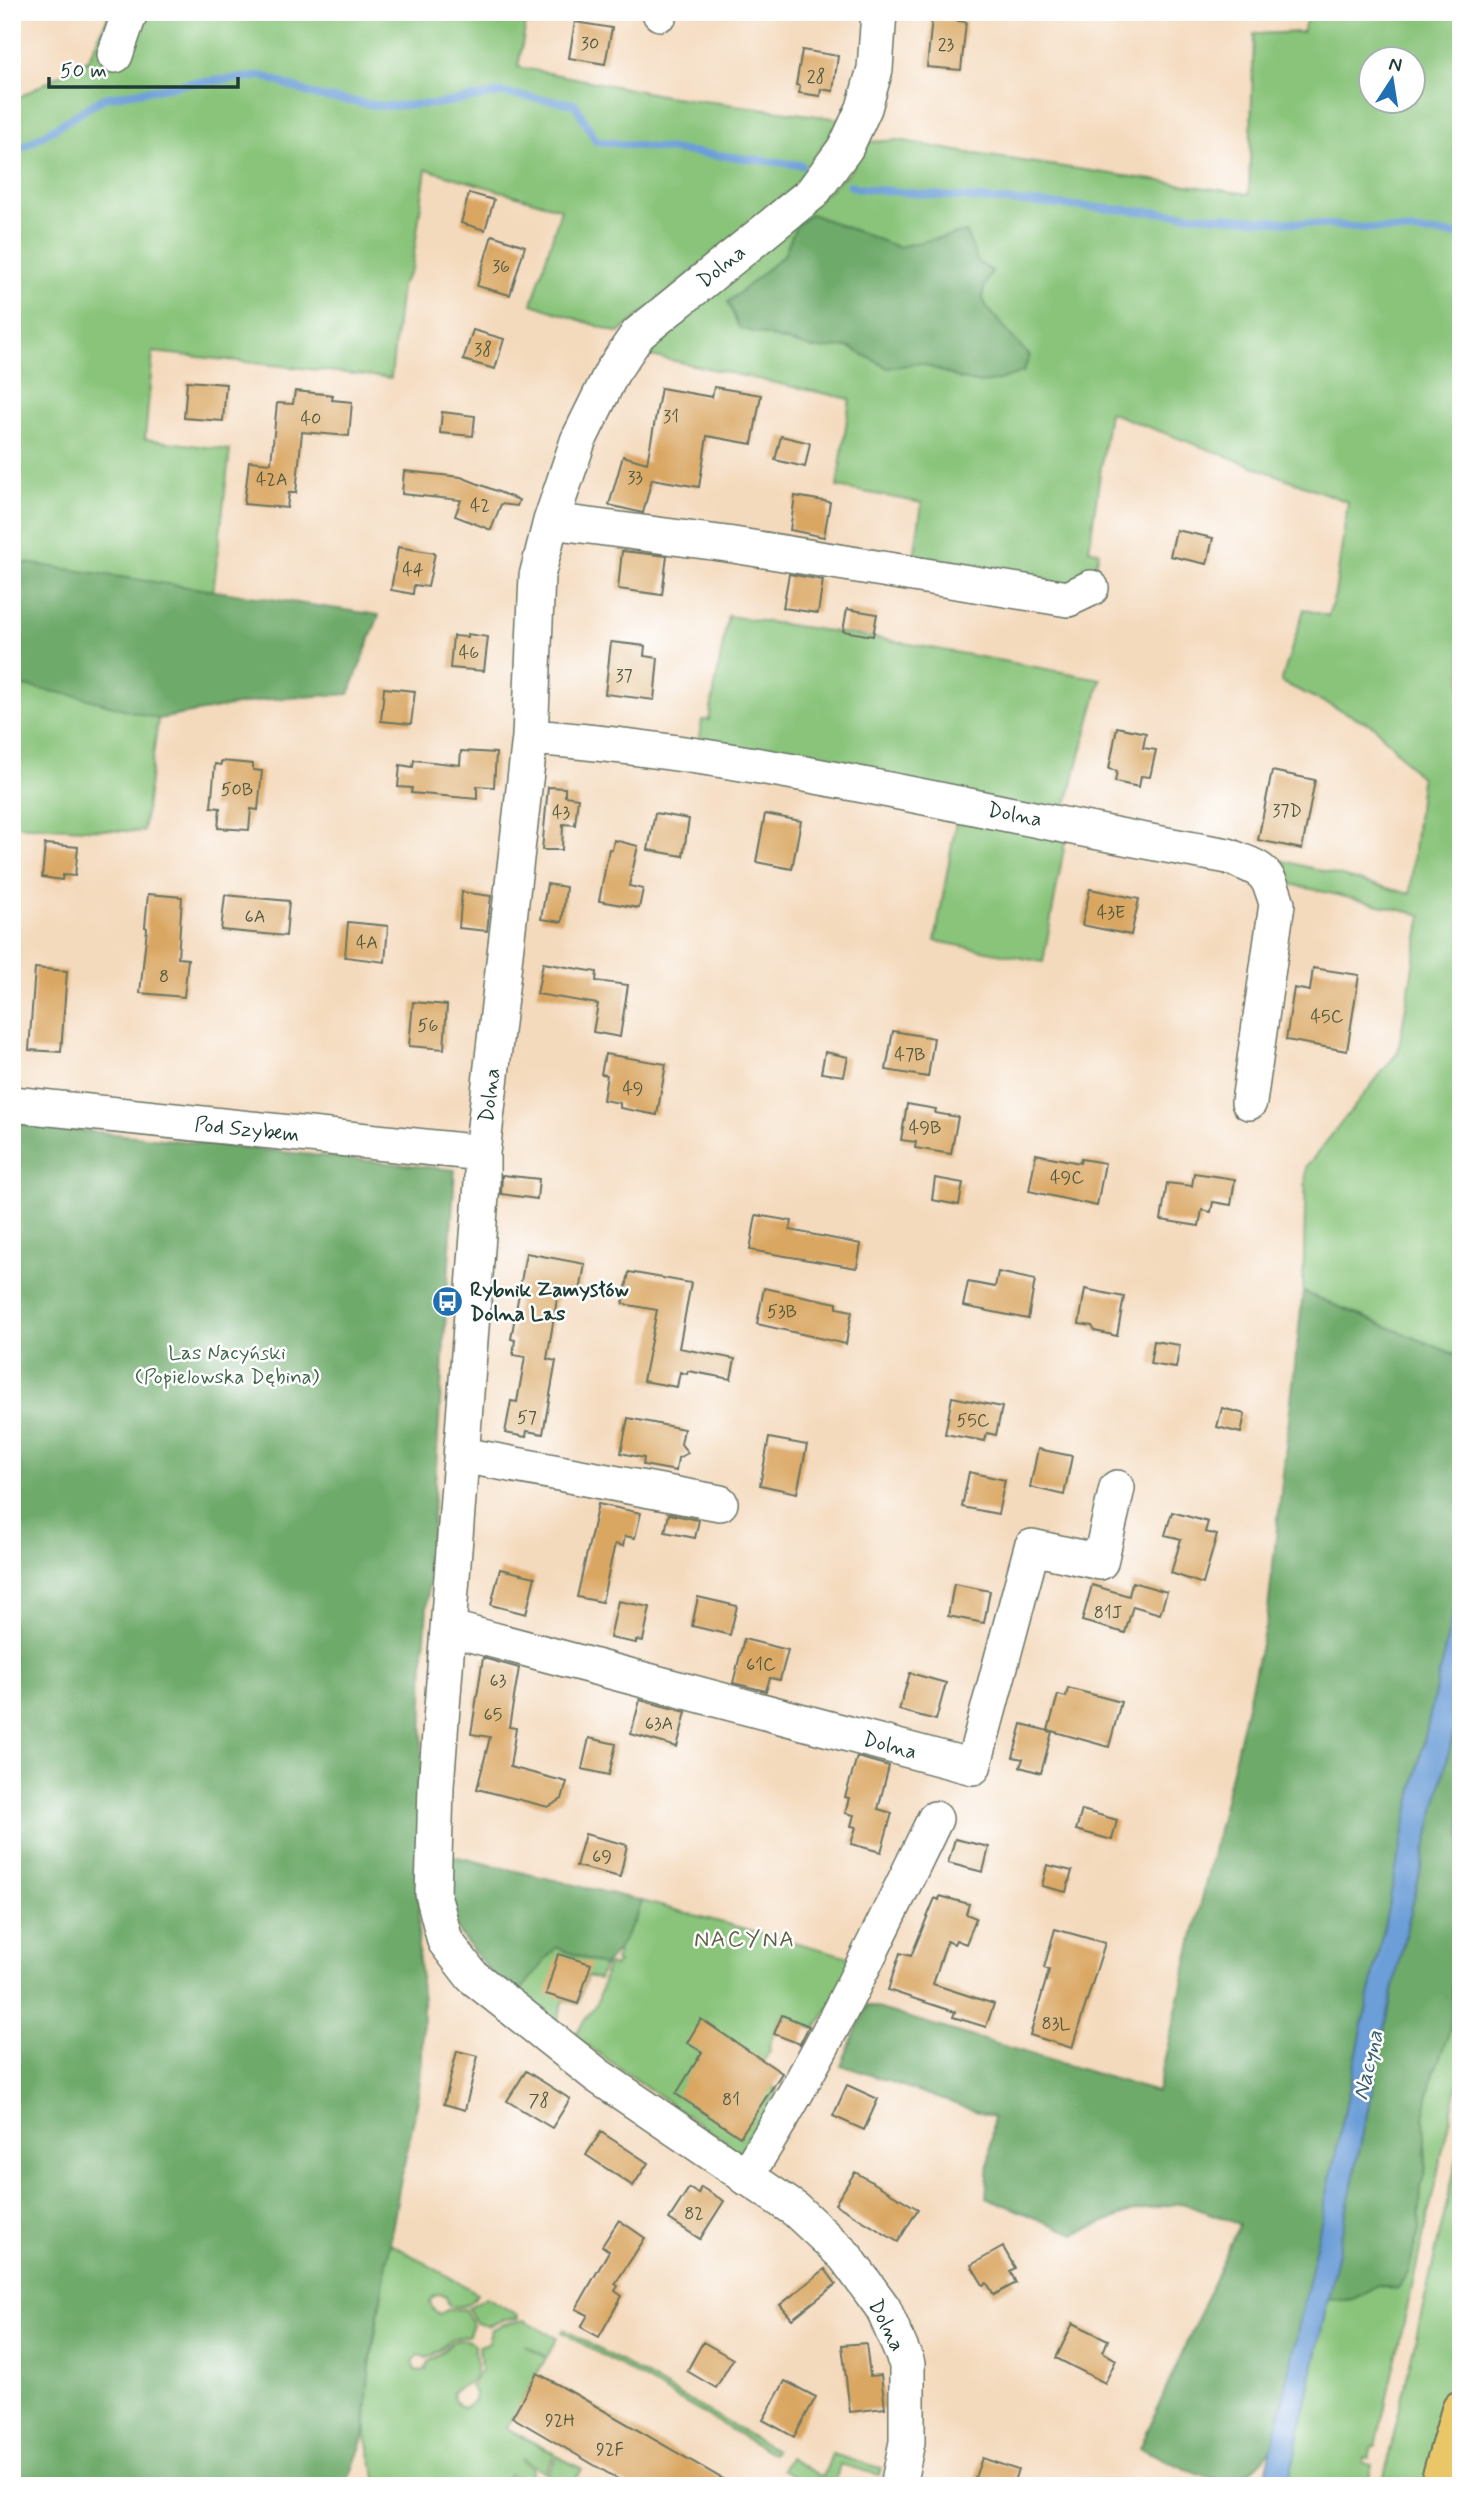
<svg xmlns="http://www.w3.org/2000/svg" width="1473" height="2498" font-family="Mynerve,sans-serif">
<rect width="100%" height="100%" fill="#fff"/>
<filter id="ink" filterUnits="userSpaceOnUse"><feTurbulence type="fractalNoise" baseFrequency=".0143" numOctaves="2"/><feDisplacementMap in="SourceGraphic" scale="14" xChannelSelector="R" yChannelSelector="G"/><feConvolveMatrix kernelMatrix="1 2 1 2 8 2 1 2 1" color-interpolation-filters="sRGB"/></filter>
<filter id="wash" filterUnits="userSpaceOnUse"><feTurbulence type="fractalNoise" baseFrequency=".00686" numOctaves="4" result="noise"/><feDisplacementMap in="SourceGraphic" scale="28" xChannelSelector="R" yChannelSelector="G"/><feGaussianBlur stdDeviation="1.57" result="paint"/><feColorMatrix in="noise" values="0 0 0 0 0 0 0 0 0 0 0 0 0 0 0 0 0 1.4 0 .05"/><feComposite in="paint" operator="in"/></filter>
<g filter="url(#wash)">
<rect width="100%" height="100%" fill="#f4dabd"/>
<path fill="#89c47a" stroke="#548057" stroke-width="2" fill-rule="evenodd" d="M 110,12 L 528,12 L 518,67 L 666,96 L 841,119 L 795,186 L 619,333 L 532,304 L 561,209 L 426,169 L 412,268 L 401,286 L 391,378 L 153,352 L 145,439 L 230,450 L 213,593 L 158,719 L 143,832 L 12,825 L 12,101 L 88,60 Z
M 1310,12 L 1461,12 L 1461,1357 L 1303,1292 L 1306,1167 L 1398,1052 L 1422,915 L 1175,857 L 1223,845 L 1410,894 L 1421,778 L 1374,726 L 1281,682 L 1304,609 L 1328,616 L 1335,594 L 1348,502 L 1109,412 L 1089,549 L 1099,552 L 1091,588 L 913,565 L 922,503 L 837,487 L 850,399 L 646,355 L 684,316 L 849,172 L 869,142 L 899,140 L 968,153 L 1249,194 L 1254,34 L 1302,32 ZM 1372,60 L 1414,60 L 1414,102 L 1372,102 Z
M 728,616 L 882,639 L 1101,679 L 1064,814 L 699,743 L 702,720 L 709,720 Z
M 957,816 L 1066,837 L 1043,962 L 935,941 Z
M 642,1901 L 861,1960 L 815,2029 L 781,2016 L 769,2046 L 770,2051 L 755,2074 L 778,2090 L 768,2105 L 778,2111 L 748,2158 L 574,2036 L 598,2001 L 607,1966 L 610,1965 L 614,1967 L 618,1963 L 615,1961 L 618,1953 L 615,1952 L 635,1921 Z
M 1461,1943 L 1461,2069 L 1376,2446 L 1372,2446 L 1369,2458 L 1364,2457 L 1363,2463 L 1372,2465 L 1367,2486 L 1287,2486 L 1328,2298 C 1353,2304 1357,2297 1377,2285 L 1390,2289 L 1408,2273 L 1419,2229 L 1421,2186 L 1426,2167 L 1424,2118 L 1431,2081 L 1450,2030 L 1453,2004 L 1452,1976 L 1454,1960 Z
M 556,1947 L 604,1966 L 599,1979 L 587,1976 L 578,2004 L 564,2000 L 558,2019 L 554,2024 L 513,2000 Z
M 1461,2141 L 1461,2366 L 1426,2486 L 1382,2486 Z
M 390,2243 L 477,2293 C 473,2305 461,2308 449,2306 L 446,2296 C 438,2292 433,2295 430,2303 L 434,2311 L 440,2314 L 447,2310 L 465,2309 L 473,2325 L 468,2336 C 448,2336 442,2351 427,2358 L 419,2355 L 412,2362 L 415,2370 L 422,2371 L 426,2369 L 428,2362 C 444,2354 456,2329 475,2345 C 474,2359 482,2372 468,2383 C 462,2387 458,2386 453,2392 L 454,2400 L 459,2406 L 465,2407 L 474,2401 L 475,2393 L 470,2386 L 481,2370 L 479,2346 L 488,2343 L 491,2330 L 503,2324 L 525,2320 L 557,2338 L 547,2357 L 525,2345 L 546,2358 L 506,2428 L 555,2454 L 545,2472 L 522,2459 L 521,2461 L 533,2468 L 528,2481 L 509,2474 L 502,2486 L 448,2486 L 437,2479 L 433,2486 L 378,2486 L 366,2435 L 367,2387 Z
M 486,2297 L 518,2315 L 518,2318 L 505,2319 L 488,2326 L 476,2323 L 468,2308 Z
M 564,2329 L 775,2450 L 773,2454 L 562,2332 Z
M 832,2454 L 881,2468 L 879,2475 L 840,2464 L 834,2486 L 810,2486 L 782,2470 L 789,2458 L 823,2477 Z
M 557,2456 L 582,2469 L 572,2486 L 544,2486 L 548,2478 L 546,2476 Z"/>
<path fill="#6eaa6a" stroke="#46744f" stroke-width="2" d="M 811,214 L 898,247 L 966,232 L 978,262 L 992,271 C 976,300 982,301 1001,323 C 1010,335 1020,346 1030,356 L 1023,372 L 996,381 L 980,383 L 961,379 L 920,363 L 888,368 L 849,347 L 816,349 L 739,328 L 728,302 L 784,255 L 796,226 Z
M 12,561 L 379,615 L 349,694 L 270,699 L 158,719 L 78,696 L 12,684 Z
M 12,1123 L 455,1170 L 424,1654 L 418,1949 L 423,2003 L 422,2059 L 418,2099 L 399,2189 L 370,2362 L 364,2438 L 346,2486 L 12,2486 Z
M 1303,1292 L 1461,1357 L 1461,1577 L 1413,1790 L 1370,2000 L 1273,2445 C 1265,2461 1245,2479 1227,2480 C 1206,2481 1160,2457 1140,2448 L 1239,2224 L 1182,2203 L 1133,2211 L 1074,2234 L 986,2197 L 993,2117 L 841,2065 L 867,2005 L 1157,2092 L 1267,1619 Z
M 1461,1701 L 1461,1943 L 1454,1960 L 1452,1976 L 1453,2004 L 1450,2030 L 1431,2081 L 1424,2118 L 1426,2167 L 1421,2186 L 1419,2229 L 1408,2273 L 1396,2289 L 1377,2285 C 1357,2297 1353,2304 1328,2298 L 1402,1948 Z
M 449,1855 L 642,1901 C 633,1925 622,1948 604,1966 L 556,1947 L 513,2000 L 459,1933 L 448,1892 Z"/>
<path fill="#6c9ed7" stroke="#466e86" stroke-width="2" d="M 1461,1577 L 1461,1701 L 1402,1948 L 1295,2455 L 1287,2486 L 1263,2486 L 1279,2419 L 1413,1790 Z"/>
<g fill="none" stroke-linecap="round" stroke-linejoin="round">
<path stroke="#6c9ed7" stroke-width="8" d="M 12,154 L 104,98 L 190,83 L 263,76 L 317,96 L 382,106 L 437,104 L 501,93 L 575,104 L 596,141 L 801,165
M 850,185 L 857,188 L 955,197 L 1461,235"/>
</g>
<g id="blocks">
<path fill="#daa764" d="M 932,18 L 966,22 L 961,70 L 927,67 Z
M 575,22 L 612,28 L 605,64 L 569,58 Z
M 802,50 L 838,56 L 833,91 L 821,89 L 820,96 L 799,93 L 800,86 L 796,85 Z
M 469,193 L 494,200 L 485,230 L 461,223 Z
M 492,235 L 525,246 L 510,295 L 477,286 Z
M 473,330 L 504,339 L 495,369 L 463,360 Z
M 187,381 L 226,384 L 223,421 L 184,418 Z
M 714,387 L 761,395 L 752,444 L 707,436 L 699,487 L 652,479 L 643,513 L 609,505 L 623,456 L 647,463 L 661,388 L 712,397 Z
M 295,391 L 333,395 L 332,400 L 352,402 L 349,436 L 302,432 L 296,493 L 289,493 L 287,508 L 244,504 L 249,461 L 271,463 L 277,403 L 293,404 Z
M 442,412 L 475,416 L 473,436 L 440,433 Z
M 781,436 L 810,443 L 805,467 L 775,460 Z
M 404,471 L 461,477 L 519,500 L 517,506 L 501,504 L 491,530 L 455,516 L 461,500 L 402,494 Z
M 795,496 L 830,502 L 824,537 L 790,530 Z
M 1176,530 L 1213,538 L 1207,564 L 1170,556 Z
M 398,547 L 435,553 L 428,587 L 414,585 L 413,594 L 391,590 Z
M 622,551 L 667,556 L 662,595 L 618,589 Z
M 789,574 L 823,580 L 818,613 L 783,608 Z
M 847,609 L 877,614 L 873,636 L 843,631 Z
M 467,634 L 488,637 L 484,671 L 450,668 L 453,636 L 467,637 Z
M 611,642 L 645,646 L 644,656 L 658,658 L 654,700 L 605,694 Z
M 384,688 L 415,691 L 411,724 L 381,721 Z
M 1117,727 L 1146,733 L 1143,748 L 1156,750 L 1150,777 L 1141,776 L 1139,787 L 1115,782 L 1117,771 L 1109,769 Z
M 461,751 L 496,753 L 494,787 L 477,786 L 477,799 L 411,793 L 412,788 L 398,787 L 400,765 L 413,767 L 414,760 L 460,765 Z
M 221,761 L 253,764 L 253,770 L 262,771 L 258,810 L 251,809 L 249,830 L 218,828 L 220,808 L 211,807 L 215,764 L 221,765 Z
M 1272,771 L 1315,780 L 1302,849 L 1258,840 Z
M 548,787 L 565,788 L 565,796 L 578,798 L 575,825 L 563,824 L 562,850 L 542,850 Z
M 655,813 L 689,819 L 683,856 L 648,850 Z
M 765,814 L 801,821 L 792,869 L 756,862 Z
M 614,840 L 638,846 L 629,886 L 643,889 L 639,908 L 599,901 L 609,849 L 612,850 Z
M 45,844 L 78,847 L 75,876 L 63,875 L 62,880 L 42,877 Z
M 547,884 L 566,887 L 562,922 L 541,919 Z
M 1090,889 L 1139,899 L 1131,935 L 1082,925 Z
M 462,892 L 491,896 L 487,931 L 459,928 Z
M 148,894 L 182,897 L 178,958 L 188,959 L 184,997 L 140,993 L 147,928 L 145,927 Z
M 225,895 L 289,901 L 286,936 L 221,930 Z
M 348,922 L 388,926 L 385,962 L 345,957 Z
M 543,963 L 597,972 L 596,981 L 628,985 L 620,1037 L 593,1032 L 598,1004 L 537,994 Z
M 35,968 L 67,971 L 61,1052 L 29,1050 Z
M 1313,968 L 1359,975 L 1347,1051 L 1286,1040 L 1294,988 L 1310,991 Z
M 413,1002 L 447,1005 L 444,1049 L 409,1046 Z
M 893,1031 L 934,1038 L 928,1077 L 886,1070 Z
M 825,1052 L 848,1057 L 844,1076 L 821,1073 Z
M 605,1054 L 666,1064 L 657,1115 L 620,1108 L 620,1103 L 603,1100 L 607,1075 L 601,1074 Z
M 907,1104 L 936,1109 L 935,1113 L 958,1117 L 951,1154 L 915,1148 L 916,1142 L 901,1140 Z
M 1036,1154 L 1080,1163 L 1081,1159 L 1105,1163 L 1097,1206 L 1029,1191 Z
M 1194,1173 L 1235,1179 L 1231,1205 L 1213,1202 L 1211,1212 L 1202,1210 L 1199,1226 L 1161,1220 L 1167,1183 L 1192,1186 Z
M 502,1175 L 539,1179 L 537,1199 L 501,1194 Z
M 935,1178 L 963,1183 L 959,1205 L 932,1200 Z
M 756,1215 L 792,1221 L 790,1230 L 861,1244 L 857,1268 L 750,1250 Z
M 526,1253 L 585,1264 L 579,1297 L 558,1293 L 547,1359 L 556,1361 L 543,1434 L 527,1431 L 526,1437 L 505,1433 L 511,1401 L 517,1402 L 525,1357 L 513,1355 L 515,1340 L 511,1339 Z
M 629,1272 L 691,1283 L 679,1348 L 735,1359 L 731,1379 L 688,1371 L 687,1374 L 680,1372 L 677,1387 L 643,1381 L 657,1310 L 623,1304 Z
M 998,1272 L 1035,1280 L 1028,1319 L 963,1306 L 968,1282 L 995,1287 Z
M 764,1288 L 837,1303 L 837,1308 L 852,1311 L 846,1344 L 757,1324 Z
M 1085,1289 L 1124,1297 L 1117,1336 L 1095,1331 L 1092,1326 L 1079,1324 Z
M 1154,1341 L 1180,1345 L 1176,1368 L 1150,1364 Z
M 952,1397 L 1002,1407 L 996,1435 L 987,1433 L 985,1441 L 945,1434 Z
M 1222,1408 L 1245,1414 L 1241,1433 L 1217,1427 Z
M 628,1418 L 684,1429 L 681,1444 L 688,1453 L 678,1458 L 676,1471 L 643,1465 L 644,1458 L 621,1453 Z
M 769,1438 L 807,1445 L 797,1493 L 760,1485 Z
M 1038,1449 L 1072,1456 L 1064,1495 L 1030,1487 Z
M 969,1472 L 1005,1480 L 998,1514 L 962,1507 Z
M 598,1504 L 641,1513 L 635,1538 L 625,1536 L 623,1546 L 615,1544 L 602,1602 L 577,1597 Z
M 1172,1512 L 1208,1522 L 1205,1532 L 1217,1535 L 1203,1584 L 1171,1573 L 1181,1539 L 1165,1535 Z
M 669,1514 L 699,1520 L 695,1538 L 665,1532 Z
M 500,1569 L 535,1577 L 526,1614 L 491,1605 Z
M 1132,1582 L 1167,1592 L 1160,1614 L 1133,1606 L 1125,1633 L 1082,1621 L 1092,1585 L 1129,1596 Z
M 954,1584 L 990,1591 L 984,1623 L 948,1616 Z
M 698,1597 L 737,1606 L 730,1635 L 692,1626 Z
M 618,1601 L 650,1607 L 643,1641 L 636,1640 L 636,1643 L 610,1638 Z
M 744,1639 L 788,1650 L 780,1680 L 770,1678 L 766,1691 L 733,1683 Z
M 483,1658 L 519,1668 L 509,1727 L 516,1728 L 510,1767 L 567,1782 L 562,1799 L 548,1807 L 477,1789 L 490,1737 L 471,1734 Z
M 910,1673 L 946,1683 L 936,1720 L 899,1710 Z
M 1068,1688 L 1121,1702 L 1109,1747 L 1048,1730 L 1058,1695 L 1066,1697 Z
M 640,1700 L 686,1712 L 677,1747 L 631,1734 Z
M 1022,1724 L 1052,1732 L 1041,1773 L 1020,1767 L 1023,1759 L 1013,1757 Z
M 589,1738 L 616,1744 L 609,1775 L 582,1769 Z
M 857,1757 L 889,1766 L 878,1809 L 892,1813 L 881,1852 L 851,1844 L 856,1827 L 851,1826 L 854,1815 L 845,1813 L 849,1798 L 845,1797 Z
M 1082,1810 L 1117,1820 L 1112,1840 L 1076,1830 Z
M 585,1834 L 627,1845 L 620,1877 L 576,1866 Z
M 955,1839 L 989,1847 L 983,1872 L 948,1863 Z
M 1047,1865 L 1072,1871 L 1066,1892 L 1042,1886 Z
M 940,1896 L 969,1904 L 966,1914 L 976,1918 L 966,1944 L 956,1940 L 954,1944 L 947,1941 L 933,1984 L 994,2004 L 986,2027 L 953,2017 L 955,2012 L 888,1990 L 900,1953 L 911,1956 L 935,1898 L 939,1900 Z
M 1055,1929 L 1105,1943 L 1072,2048 L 1030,2035 L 1049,1970 L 1044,1968 Z
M 558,1954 L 591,1964 L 578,2004 L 546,1994 Z
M 782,2015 L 809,2026 L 800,2044 L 774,2034 Z
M 701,2019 L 782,2073 L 740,2137 L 676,2094 L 702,2052 L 687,2043 Z
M 457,2051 L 478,2056 L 465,2110 L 444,2104 Z
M 526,2071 L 570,2099 L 552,2128 L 507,2101 Z
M 847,2085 L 878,2099 L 864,2130 L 833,2116 Z
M 601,2132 L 648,2163 L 633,2186 L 586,2155 Z
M 855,2172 L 918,2209 L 898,2242 L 835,2204 Z
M 701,2187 L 724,2201 L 700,2239 L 669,2219 L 689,2188 L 698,2194 Z
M 619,2220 L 645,2238 L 615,2284 L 618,2286 L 615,2291 L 622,2296 L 599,2337 L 581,2327 L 588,2315 L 576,2309 L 609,2251 L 602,2246 Z
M 1003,2247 L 1015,2268 L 1010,2271 L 1016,2283 L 994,2295 L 987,2283 L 983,2285 L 971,2265 Z
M 825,2269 L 836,2284 L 792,2319 L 780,2305 Z
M 1073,2323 L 1108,2340 L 1103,2352 L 1116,2360 L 1105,2383 L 1056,2358 Z
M 703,2342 L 733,2359 L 716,2388 L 687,2371 Z
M 866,2343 L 870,2376 L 881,2375 L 885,2408 L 850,2412 L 842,2345 Z
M 537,2373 L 575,2394 L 735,2486 L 630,2486 L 512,2417 Z
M 785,2381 L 816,2397 L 794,2437 L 763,2420 Z
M 982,2458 L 1018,2470 L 1012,2486 L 972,2486 Z"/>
</g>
</g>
<g filter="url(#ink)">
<use href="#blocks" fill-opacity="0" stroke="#6a7464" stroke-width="2"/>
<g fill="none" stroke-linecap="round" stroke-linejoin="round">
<defs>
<path id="minor" d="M 879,12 L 875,69 L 864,108 L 846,147 L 812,193 L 638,334 L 612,372 L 578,441 L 551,521 L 537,576 L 530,737 L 482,1153 L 482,1183 L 436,1786 L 433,1894 L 445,1941 L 472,1976 L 598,2076 L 796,2210 L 845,2256 L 883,2308 L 907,2364 L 907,2442 L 898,2486
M 660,13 L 661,12
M 115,55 L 130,12
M 551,521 L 727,544 L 1068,599 L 1091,588
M 530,737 C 766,754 996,817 1228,856 C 1261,870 1267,867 1277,904 L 1249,1102
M 12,1104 L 482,1153
M 462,1455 L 720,1503
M 448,1628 L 973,1767 L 1032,1547 L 1100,1562 L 1117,1488
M 745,2177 C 818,2063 876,1941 935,1819"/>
<path id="major" d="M 1439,2486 L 1461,2410"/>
</defs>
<use href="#minor" stroke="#6a7464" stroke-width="38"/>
<use href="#major" stroke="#6a7464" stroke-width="42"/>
<use href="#minor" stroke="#fff" stroke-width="35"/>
<use href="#major" stroke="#e9c769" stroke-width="38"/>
</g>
</g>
<defs>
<symbol id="bus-disc" viewBox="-11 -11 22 22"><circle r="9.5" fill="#1f6fb2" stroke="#fff"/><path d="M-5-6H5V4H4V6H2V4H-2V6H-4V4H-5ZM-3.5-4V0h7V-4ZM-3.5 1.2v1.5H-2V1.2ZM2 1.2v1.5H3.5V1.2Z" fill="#fff"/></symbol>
</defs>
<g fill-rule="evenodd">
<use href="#bus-disc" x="430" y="1284" width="35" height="35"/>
</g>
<g text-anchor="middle" stroke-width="5" stroke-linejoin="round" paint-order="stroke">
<g font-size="18" fill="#4e5840">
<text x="590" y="49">30</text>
<text x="946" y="50">23</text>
<text x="816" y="82">28</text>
<text x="501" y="272">36</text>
<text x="483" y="355">38</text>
<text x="671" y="422">31</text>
<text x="311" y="424">40</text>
<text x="635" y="483">33</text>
<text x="272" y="485">42A</text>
<text x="480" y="511">42</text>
<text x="413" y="575">44</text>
<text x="469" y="658">46</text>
<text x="624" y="681">37</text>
<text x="237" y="795">50B</text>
<text x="1287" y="816">37D</text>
<text x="561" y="818">43</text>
<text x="1111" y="918">43E</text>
<text x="255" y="922">6A</text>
<text x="367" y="948">4A</text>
<text x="164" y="982">8</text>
<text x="1327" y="1022">45C</text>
<text x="428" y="1031">56</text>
<text x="910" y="1060">47B</text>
<text x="633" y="1094">49</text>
<text x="925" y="1133">49B</text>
<text x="1067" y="1183">49C</text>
<text x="782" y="1317">53B</text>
<text x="527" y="1423">57</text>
<text x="973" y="1426">55C</text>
<text x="1108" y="1618">81J</text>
<text x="761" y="1670">61C</text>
<text x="498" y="1686">63</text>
<text x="493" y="1720">65</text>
<text x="659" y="1729">63A</text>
<text x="602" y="1862">69</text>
<text x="1056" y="2029">83L</text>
<text x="731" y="2105">81</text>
<text x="539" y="2106">78</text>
<text x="694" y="2219">82</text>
<text x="560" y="2426">92H</text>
<text x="610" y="2455">92F</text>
</g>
<g font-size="21" fill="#1f3d34" stroke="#fff">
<text transform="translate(721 266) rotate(-39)" y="7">Dolna</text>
<text transform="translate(1015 814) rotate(11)" y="7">Dolna</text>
<text transform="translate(489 1095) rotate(-83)" y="7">Dolna</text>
<text transform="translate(247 1129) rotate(6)" y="7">Pod Szybem</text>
<text transform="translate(890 1745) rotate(15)" y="7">Dolna</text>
<text transform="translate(887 2325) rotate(63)" y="7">Dolna</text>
</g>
<g font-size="21" font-weight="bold" fill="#1f3d34" stroke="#fff" text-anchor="start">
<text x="470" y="1296">Rybnik Zamysłów<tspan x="470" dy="24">Dolna Las</tspan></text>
</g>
<g font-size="21" fill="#3f6649" stroke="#fff">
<text x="227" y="1359">Las Nacyński<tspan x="227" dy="24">(Popielowska Dębina)</tspan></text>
</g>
<g font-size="23" letter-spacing="2" fill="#606245" stroke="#fff">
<text x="745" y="1946">NACYNA</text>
</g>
<g font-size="23" font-style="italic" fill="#3a5f6d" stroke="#fff">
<text transform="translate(1367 2065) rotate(-77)" y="8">Nacyna</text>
</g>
</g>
<rect width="1473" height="2498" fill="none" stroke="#fff" stroke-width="42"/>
<g transform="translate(1392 80) rotate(12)"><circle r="33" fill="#ffffff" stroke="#a5b1ae" stroke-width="2"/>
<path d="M0-5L12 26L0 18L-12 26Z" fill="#1f6fb2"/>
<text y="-10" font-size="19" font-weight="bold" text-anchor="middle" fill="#1f3d34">N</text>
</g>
<path d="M49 77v10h189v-10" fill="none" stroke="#1f3d34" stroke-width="3.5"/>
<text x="60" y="77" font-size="21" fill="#1f3d34" stroke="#ffffff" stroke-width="5" paint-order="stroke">50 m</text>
</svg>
